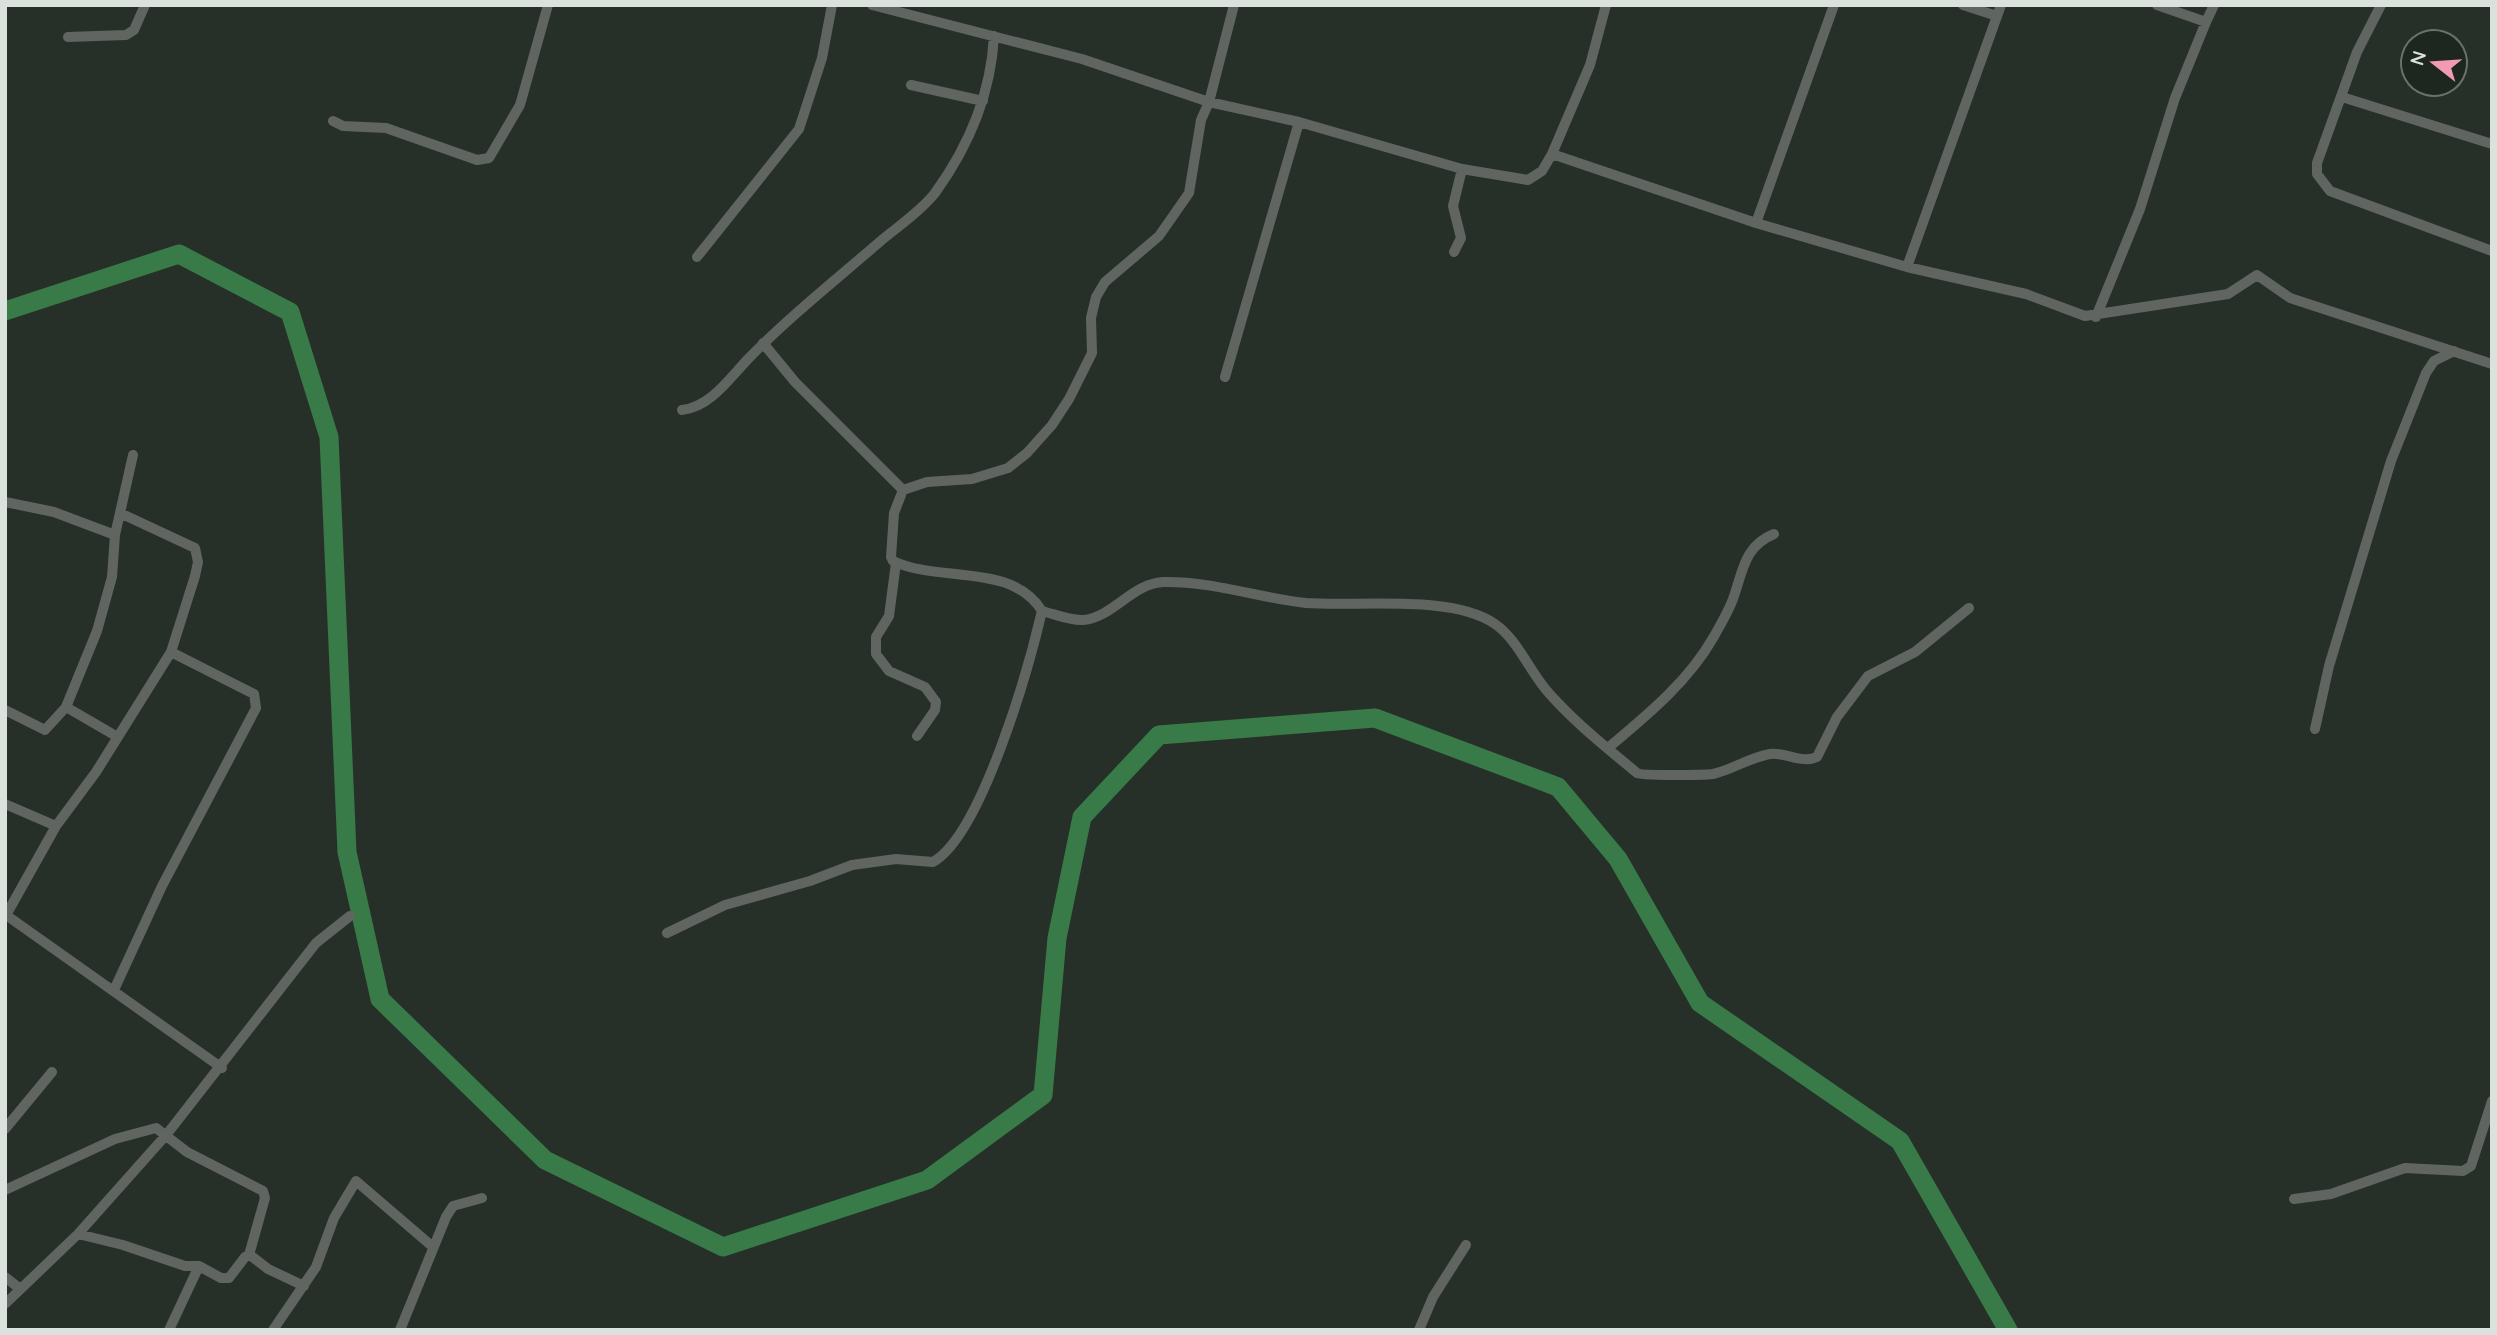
<svg xmlns="http://www.w3.org/2000/svg" width="2497" height="1335" font-family="Quicksand,sans-serif">
<rect width="100%" height="100%" fill="#273028"/>
<g fill="none" stroke-linecap="round" stroke-linejoin="round">
<path stroke="#397b48" stroke-width="19" d="M 5,311 L 179,254 L 290,312 L 329,437 L 347,852 L 380,999 L 545,1160 L 723,1247 L 927,1180 L 1043,1095 L 1057,938 L 1082,817 L 1159,735 L 1375,718 L 1558,787 L 1618,859 L 1700,1003 L 1900,1141 L 2008,1330"/>
<path stroke="#606561" stroke-width="10" d="M 872,5 L 1082,59 L 1209,102 L 1299,122 L 1462,169 L 1528,180 L 1542,171 L 1552,154 L 1590,65 L 1606,5
M 1963,5 L 1997,16
M 2157,5 L 2206,22 L 2214,5
M 2381,5 L 2357,52 L 2317,163 L 2317,174 L 2330,191 L 2492,251
M 68,37 L 126,35 L 134,30 L 145,5
M 911,85 L 983,101
M 2342,97 L 2492,144
M 333,121 L 343,126 L 386,128 L 477,160 L 489,158 L 520,105 L 548,5
M 1552,154 L 1756,223 L 1907,267 L 2026,294 L 2085,316 L 2228,294 L 2257,275 L 2290,298 L 2492,364
M 1756,223 L 1834,5
M 1454,252 L 1461,238 L 1453,206 L 1462,169
M 697,257 L 799,129 L 822,58 L 832,5
M 1907,267 L 2001,5
M 2096,317 L 2140,209 L 2175,98 L 2206,22
M 763,343 L 795,382 L 903,490
M 1225,377 L 1299,122
M 682,410 C 710,407 729,379 748,359 C 790,316 838,278 883,239 C 900,225 922,210 935,193 C 969,146 991,93 994,36
M 5,502 L 54,512 L 115,535
M 896,563 L 889,616 L 876,637 L 876,654 L 889,671 L 925,687 L 936,702 L 935,710 L 917,736
M 1042,611 C 1054,614 1071,621 1083,620 C 1114,617 1132,583 1164,582 C 1211,581 1259,598 1306,603 C 1358,607 1452,594 1495,624 C 1517,639 1529,670 1547,691 C 1574,722 1606,747 1637,773 C 1641,776 1704,775 1713,774 C 1732,770 1748,758 1770,754 C 1786,752 1802,764 1817,757 L 1837,717 L 1868,676 L 1915,652 L 1969,608
M 66,707 L 116,736
M 5,710 L 45,730 L 66,707 L 97,631 L 112,577 L 115,535 L 133,455
M 2315,729 L 2329,666 L 2391,461 L 2426,373 L 2434,361 L 2454,351
M 1608,748 C 1646,716 1688,682 1713,638 C 1720,626 1728,612 1733,599 C 1743,571 1744,546 1774,534
M 5,804 L 56,826
M 6,915 L 222,1068
M 5,917 L 56,826 L 96,772 L 171,652 L 195,576 L 198,562 L 195,548 L 120,513
M 667,933 L 725,905 L 810,881 L 852,865 L 896,859 L 933,862 C 982,834 1029,667 1042,611 C 1012,562 939,583 893,561 L 891,557 L 894,513 L 903,490 L 927,482 L 972,479 L 1008,468 L 1027,453 L 1052,425 L 1069,399 L 1092,353 L 1091,318 L 1096,297 L 1105,282 L 1159,236 L 1189,193 L 1201,120 L 1209,102 L 1234,5
M 114,990 L 162,886 L 256,708 L 254,694 L 171,652
M 5,1129 L 52,1072
M 5,1190 L 115,1139 L 156,1128 L 187,1152 L 263,1191 L 265,1198 L 249,1255
M 2294,1199 L 2331,1194 L 2405,1168 L 2463,1171 L 2471,1166 L 2492,1101
M 78,1234 L 123,1245 L 185,1266 L 199,1266 L 221,1278 L 229,1278 L 245,1257 L 250,1255 L 268,1269 L 304,1286
M 5,1277 L 19,1288
M 5,1304 L 78,1234 L 167,1134 L 316,943 L 350,916
M 169,1330 L 199,1266
M 273,1330 L 316,1267 L 334,1218 L 356,1181 L 433,1247
M 400,1330 L 446,1217 L 453,1206 L 482,1198
M 1419,1330 L 1433,1297 L 1466,1245"/>
</g>
<rect width="2497" height="1335" fill="none" stroke="#dbe1dc" stroke-width="14"/>
<g transform="translate(2434 63) rotate(287)"><circle r="33" fill="#1d261f" stroke="#69716b" stroke-width="2"/>
<path d="M0-5L12 26L0 18L-12 26Z" fill="#f09ab6"/>
<text y="-10" font-size="19" font-weight="bold" text-anchor="middle" fill="#dbe1dc">N</text>
</g>
</svg>
